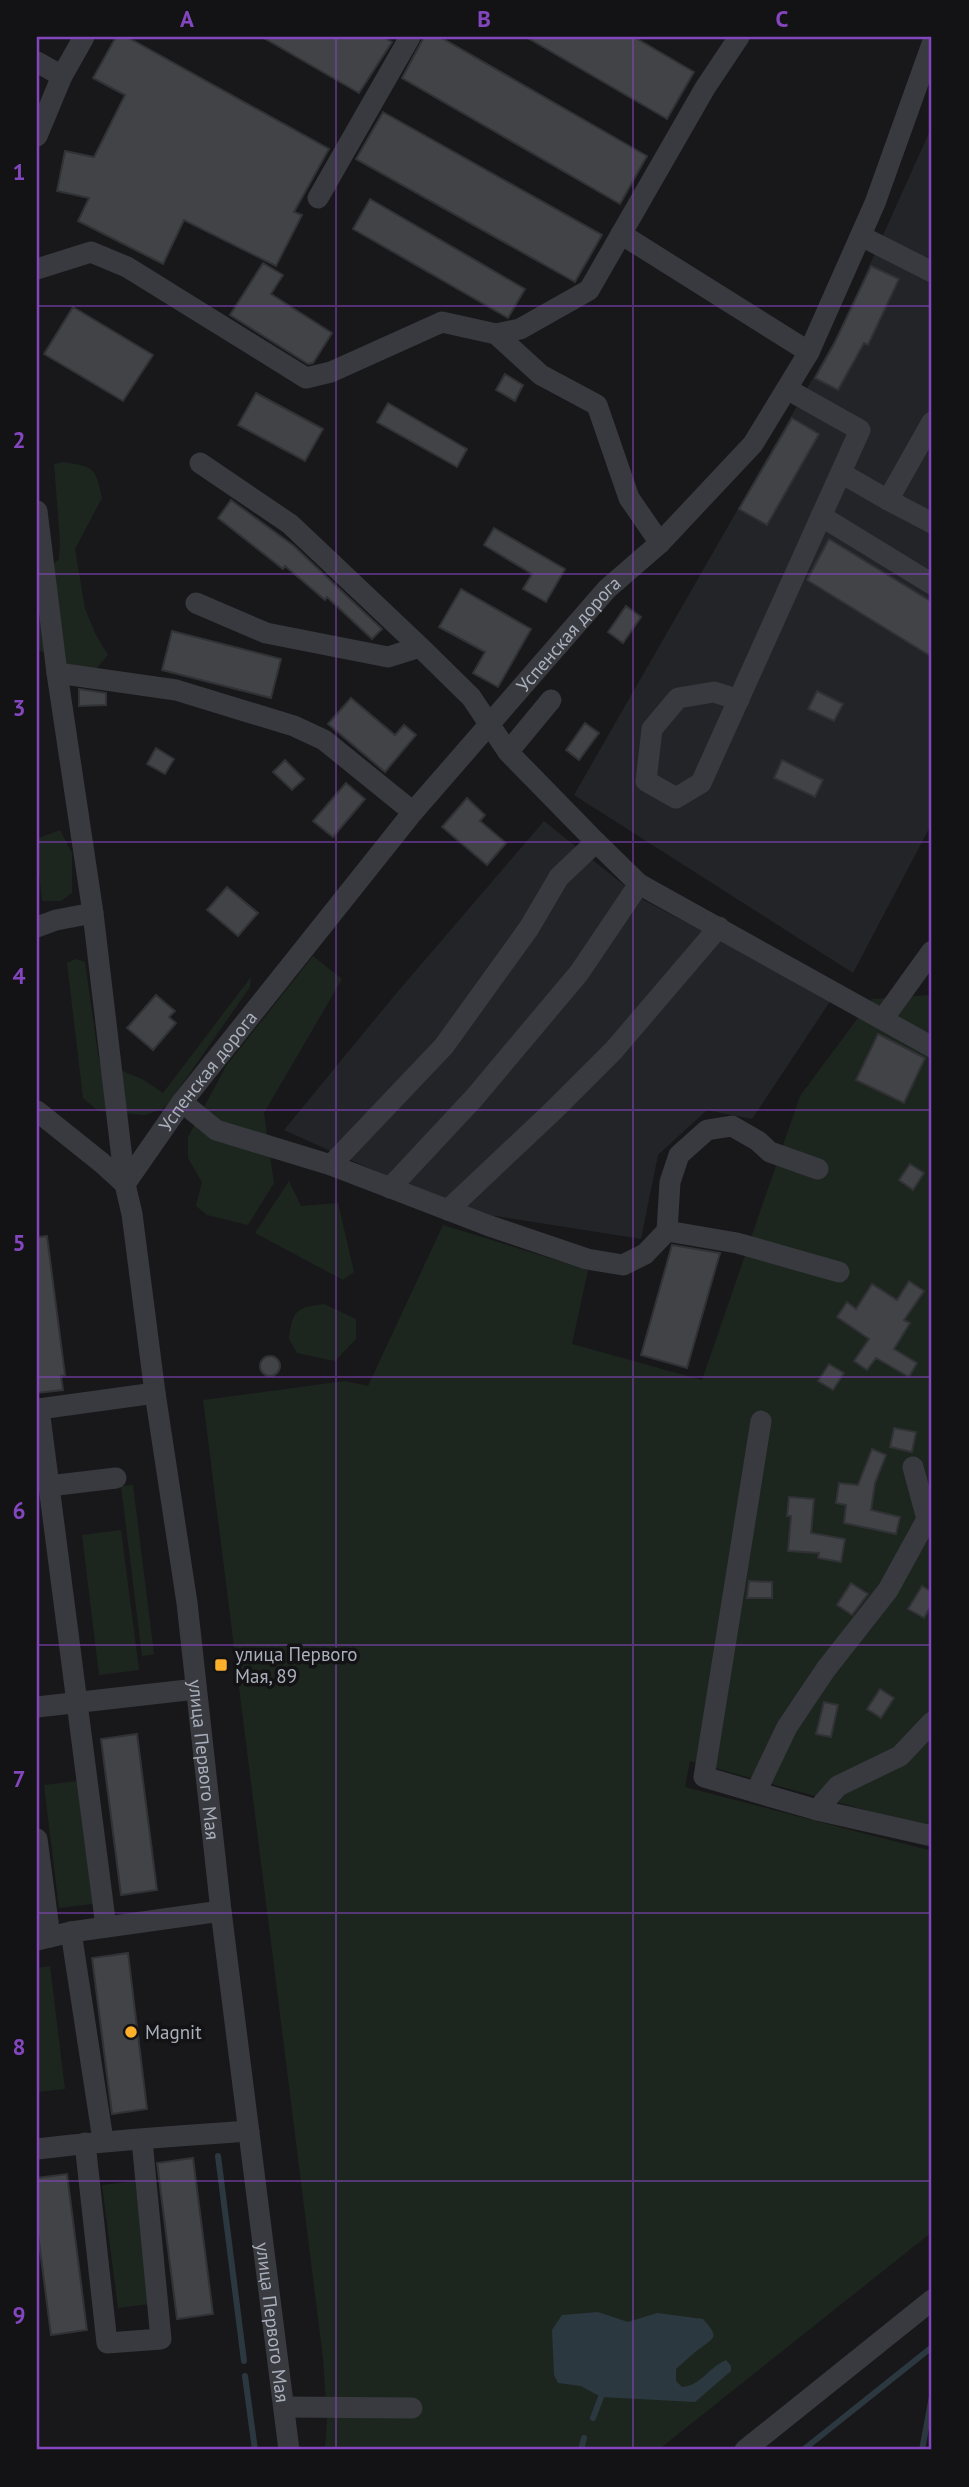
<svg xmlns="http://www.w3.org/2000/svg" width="969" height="2487" font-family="'PT Sans',sans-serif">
<rect width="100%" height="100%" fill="#18181a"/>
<path fill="#232427" d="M 932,126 L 932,823 L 853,973 L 574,795 L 840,331 Z
M 544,821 L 640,898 L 831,1000 L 752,1119 L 707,1110 L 658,1155 L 641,1239 L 464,1211 L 284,1130 L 394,996 Z"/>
<path fill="#1d261e" d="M 63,462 C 95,467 95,467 102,498 L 75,549 L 85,609 L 96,635 L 108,655 L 96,669 L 79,671 L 37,649 L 37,565 L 52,565 L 59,559 L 60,541 L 54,464 Z
M 60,830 L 72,853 L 72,893 L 61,901 L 42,901 L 38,862 L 39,838 Z
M 313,956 L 342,979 L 264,1113 L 274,1183 L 248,1225 L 207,1215 L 196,1206 L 202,1182 L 188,1158 L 188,1137 L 226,1066 Z
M 76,959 L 85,962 L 99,1061 L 144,1080 L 163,1093 L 251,977 L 250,987 L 169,1103 L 162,1109 L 145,1115 L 98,1111 L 83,1098 L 67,963 Z
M 932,991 L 932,1827 L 872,1812 L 690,1761 L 685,1787 L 932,1851 L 932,2232 L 658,2450 L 325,2450 L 327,2419 L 323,2358 L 203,1400 L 345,1381 L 368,1386 L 443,1225 L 588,1270 L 572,1344 L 702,1380 L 800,1096 L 872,999 L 930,995 Z
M 289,1181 L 301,1206 L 338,1203 L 354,1272 L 343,1280 L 255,1233 Z
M 324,1304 L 356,1319 L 356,1339 L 335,1361 L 297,1353 L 289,1339 C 293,1310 295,1308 324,1304 Z
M 133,1485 L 154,1654 L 142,1656 L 121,1486 Z
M 121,1530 L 139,1670 L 99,1675 L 82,1535 Z
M 78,1781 L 93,1904 L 59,1908 L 44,1785 Z
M 50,1966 L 65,2089 L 37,2092 L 37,1968 Z
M 135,2181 L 150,2304 L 118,2308 L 102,2185 Z"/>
<path fill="#2c383f" d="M 598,2312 L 628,2322 L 657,2313 L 703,2319 C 719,2337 716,2337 699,2349 C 691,2355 683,2363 676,2369 L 676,2381 L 682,2387 C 701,2386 709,2367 726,2360 L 731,2366 L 731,2371 L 695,2402 L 601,2397 L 581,2386 L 558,2383 L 554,2375 L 552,2330 L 562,2315 Z"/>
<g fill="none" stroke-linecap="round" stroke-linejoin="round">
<path stroke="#2c383f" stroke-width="6" d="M 218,2156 L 244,2361
M 245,2376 L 255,2450
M 593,2418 L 601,2397
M 581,2450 L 584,2438
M 803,2450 L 932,2347
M 922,2450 L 932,2396"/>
</g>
<path fill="#414347" stroke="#313236" stroke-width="2" d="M 116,37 L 127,37 L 329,149 L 294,212 L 302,215 L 276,266 L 184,220 L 163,264 L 78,221 L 89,198 L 57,191 L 65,151 L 94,157 L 125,95 L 93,78 Z
M 262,37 L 383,37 L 392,42 L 359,93 Z
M 424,37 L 440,37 L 647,156 L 620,204 L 402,78 Z
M 526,37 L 634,37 L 694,72 L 667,119 Z
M 383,112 L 602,235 L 575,282 L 356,159 Z
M 370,199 L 525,289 L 508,318 L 353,229 Z
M 263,263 L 283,275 L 271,294 L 332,333 L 313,363 L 308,364 L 230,315 Z
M 871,266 L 899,279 L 868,345 L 864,343 L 838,390 L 815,378 L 835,342 Z
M 73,307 L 153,355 L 123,401 L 44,354 Z
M 505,374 L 523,385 L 515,401 L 496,390 Z
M 256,393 L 323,429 L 305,461 L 238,425 Z
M 388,403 L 467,449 L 457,467 L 377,422 Z
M 792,418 L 819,434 L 767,525 L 739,509 Z
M 231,500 L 294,546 L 382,629 L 372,639 L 327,597 L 325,600 L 285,566 L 283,569 L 218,518 Z
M 494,528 L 565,569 L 546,602 L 523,589 L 532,574 L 484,545 Z
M 829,539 L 932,602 L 932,657 L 807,580 Z
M 461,589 L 531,629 L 498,687 L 473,673 L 485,652 L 439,627 Z
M 626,606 L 641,617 L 623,643 L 608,632 Z
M 172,631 L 281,659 L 271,698 L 162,670 Z
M 79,689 L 106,693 L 106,705 L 79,706 Z
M 817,691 L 843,704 L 834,721 L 808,709 Z
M 351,698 L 395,735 L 404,725 L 416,735 L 385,772 L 328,724 Z
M 585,723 L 599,733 L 579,760 L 566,750 Z
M 156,748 L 174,759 L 165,774 L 147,764 Z
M 285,760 L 304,779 L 292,790 L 273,772 Z
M 782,760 L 823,780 L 815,797 L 774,778 Z
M 346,783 L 365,799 L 333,837 L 313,821 Z
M 467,798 L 485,815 L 480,821 L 506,843 L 487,865 L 442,827 Z
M 227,887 L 258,913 L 238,936 L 207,910 Z
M 156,995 L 175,1011 L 169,1017 L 176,1023 L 153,1050 L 127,1028 Z
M 878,1034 L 925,1058 L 904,1103 L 856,1080 Z
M 910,1164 L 924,1173 L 913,1190 L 899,1180 Z
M 47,1236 L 65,1375 L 61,1376 L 63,1390 L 37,1393 L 37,1237 Z
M 672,1245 L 720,1253 L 687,1368 L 641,1355 Z
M 909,1281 L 924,1291 L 904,1320 L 910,1323 L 894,1349 L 917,1363 L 909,1377 L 876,1358 L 867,1370 L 854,1361 L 869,1339 L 837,1317 L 847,1302 L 856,1309 L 872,1284 L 897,1300 Z
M260 1366a10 10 0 1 1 20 0a10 10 0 1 1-20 0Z
M 829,1364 L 844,1373 L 833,1390 L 818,1381 Z
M 894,1428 L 916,1432 L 912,1452 L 890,1447 Z
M 872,1449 L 886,1455 L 875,1483 L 871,1510 L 900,1517 L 896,1534 L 844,1523 L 846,1505 L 836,1503 L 839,1483 L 858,1485 Z
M 789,1497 L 814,1499 L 811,1533 L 845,1539 L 841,1562 L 818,1558 L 819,1553 L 788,1551 L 791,1516 L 787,1516 Z
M 749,1581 L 772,1582 L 772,1598 L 747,1598 Z
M 851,1583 L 868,1594 L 852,1615 L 837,1605 Z
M 922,1586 L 932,1592 L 932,1604 L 924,1618 L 908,1609 Z
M 880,1689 L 894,1698 L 881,1718 L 867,1709 Z
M 824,1702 L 838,1705 L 831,1737 L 816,1734 Z
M 137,1734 L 157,1890 L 121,1895 L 101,1739 Z
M 128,1953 L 147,2109 L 112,2114 L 92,1958 Z
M 193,2158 L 213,2314 L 177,2319 L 157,2163 Z
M 67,2174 L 87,2330 L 51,2335 L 37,2226 L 37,2178 Z"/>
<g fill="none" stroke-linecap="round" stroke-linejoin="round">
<g stroke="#383a3f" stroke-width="21">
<path d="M 37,62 L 62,76"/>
<path d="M 37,136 L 62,76 L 84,37"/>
<path d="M 318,198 L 410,37"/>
<path d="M 621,234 L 809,352"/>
<path d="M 861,236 L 932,272"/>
<path d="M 37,269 L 91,252 L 127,267 L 306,378 L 331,372 L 442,322 L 496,334 L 520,329 L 589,290 L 705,88 L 739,37"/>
<path d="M 496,334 L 541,375 L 597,405 L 629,498 L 660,543"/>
<path d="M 200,463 L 290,524 L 420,647 L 471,697 L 508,752 L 596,842 L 639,884 L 932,1047"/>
<path d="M 841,473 L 888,500 L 932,422"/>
<path d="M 888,500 L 932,523"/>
<path id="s1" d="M 37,511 L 57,673 L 93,913 L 125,1184 L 132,1214 L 155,1393 L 187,1603 L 221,1911 L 289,2450"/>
<path d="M 821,516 L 932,584"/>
<path d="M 196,603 L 266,633 L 388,657 L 420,647"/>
<path d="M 57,673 L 176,690 L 294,726 L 324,740 L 413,812"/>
<path d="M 739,700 L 714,692 L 678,698 L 652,729 L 646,781 L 676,798 L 701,783 L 860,430 L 787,389"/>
<path d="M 508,752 L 551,700"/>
<path d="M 37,927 L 56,920 L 93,913"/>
<path d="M 883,1019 L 932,951"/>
<path d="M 182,1102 L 216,1130 L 331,1165 L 487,1225 L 587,1259 L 623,1265 L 645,1254 L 667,1231 L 737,1243 L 839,1272"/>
<path d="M 37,1111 L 102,1163 L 125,1184"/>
<path d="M 331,1165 L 444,1046 L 529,928 L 559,877 L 596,842"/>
<path id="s2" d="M 125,1184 L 182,1102 L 413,812 L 607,589 L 660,543 L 753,444 L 809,352 L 875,203 L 932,44"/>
<path d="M 390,1188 L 474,1098 L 579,973 L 639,884"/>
<path d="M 448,1210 L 554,1110 L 614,1050 L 719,927"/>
<path d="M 667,1231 L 670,1182 L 679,1155 L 707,1130 L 732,1126 L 758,1141 L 770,1152 L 818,1169"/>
<path d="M 761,1421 L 704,1777 L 817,1810 L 932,1836"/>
<path d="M 49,1486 L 116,1478"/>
<path d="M 37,1707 L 196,1689"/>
<path d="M 756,1792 L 787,1727 L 826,1669 L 888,1590 L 927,1519 L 913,1467"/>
<path d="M 817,1810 L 838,1786 L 900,1756 L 932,1722"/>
<path d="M 37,1839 L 50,1937"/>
<path d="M 106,1927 L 39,1409 L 155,1393"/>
<path d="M 71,1932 L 103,2140"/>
<path d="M 37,1940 L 71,1932 L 221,1911"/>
<path d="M 85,2143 L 107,2343 L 161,2339 L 142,2140"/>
<path d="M 37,2149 C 107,2140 178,2136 249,2131"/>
<path d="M 284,2407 L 412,2408"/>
<path d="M 745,2450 L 932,2300"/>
</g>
</g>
<path fill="none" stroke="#8446be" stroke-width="2" stroke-opacity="0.55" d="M 336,37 L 336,2450M 633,37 L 633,2450M 37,306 L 932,306M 37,574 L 932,574M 37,842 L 932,842M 37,1110 L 932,1110M 37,1377 L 932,1377M 37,1645 L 932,1645M 37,1913 L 932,1913M 37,2181 L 932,2181"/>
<g fill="#ffb02b" stroke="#131315" stroke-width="2.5">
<rect x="214" y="1658" width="14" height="14" rx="3.5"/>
<circle cx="131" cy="2032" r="7"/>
</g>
<g text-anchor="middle" stroke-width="7" stroke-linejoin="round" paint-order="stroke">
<g font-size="19" fill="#a9afbb" stroke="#131315">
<text dy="7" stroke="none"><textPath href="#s2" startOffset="707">Успенская дорога</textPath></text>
<text dy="7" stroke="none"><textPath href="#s2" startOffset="140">Успенская дорога</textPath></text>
<text dy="7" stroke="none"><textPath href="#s1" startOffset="1260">улица Первого Мая</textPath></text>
<text dy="7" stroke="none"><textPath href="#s1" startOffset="1827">улица Первого Мая</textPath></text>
</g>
<g font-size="19" fill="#a9afbb" stroke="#131315" text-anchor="start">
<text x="235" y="1661">улица Первого<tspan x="235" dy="22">Мая, 89</tspan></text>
<text x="145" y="2039">Magnit</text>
</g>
</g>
<rect width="969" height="2487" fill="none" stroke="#131315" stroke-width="77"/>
<rect x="38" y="38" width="892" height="2410" fill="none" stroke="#8446be" stroke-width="2.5"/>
<g font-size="23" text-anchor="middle" font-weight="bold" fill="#8446be">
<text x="187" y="27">A</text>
<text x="484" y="27">B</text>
<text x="782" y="27">C</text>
<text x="19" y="180">1</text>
<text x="19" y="448">2</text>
<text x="19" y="716">3</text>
<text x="19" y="984">4</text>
<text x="19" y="1251">5</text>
<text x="19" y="1519">6</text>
<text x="19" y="1787">7</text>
<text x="19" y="2055">8</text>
<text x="19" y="2323">9</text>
</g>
</svg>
